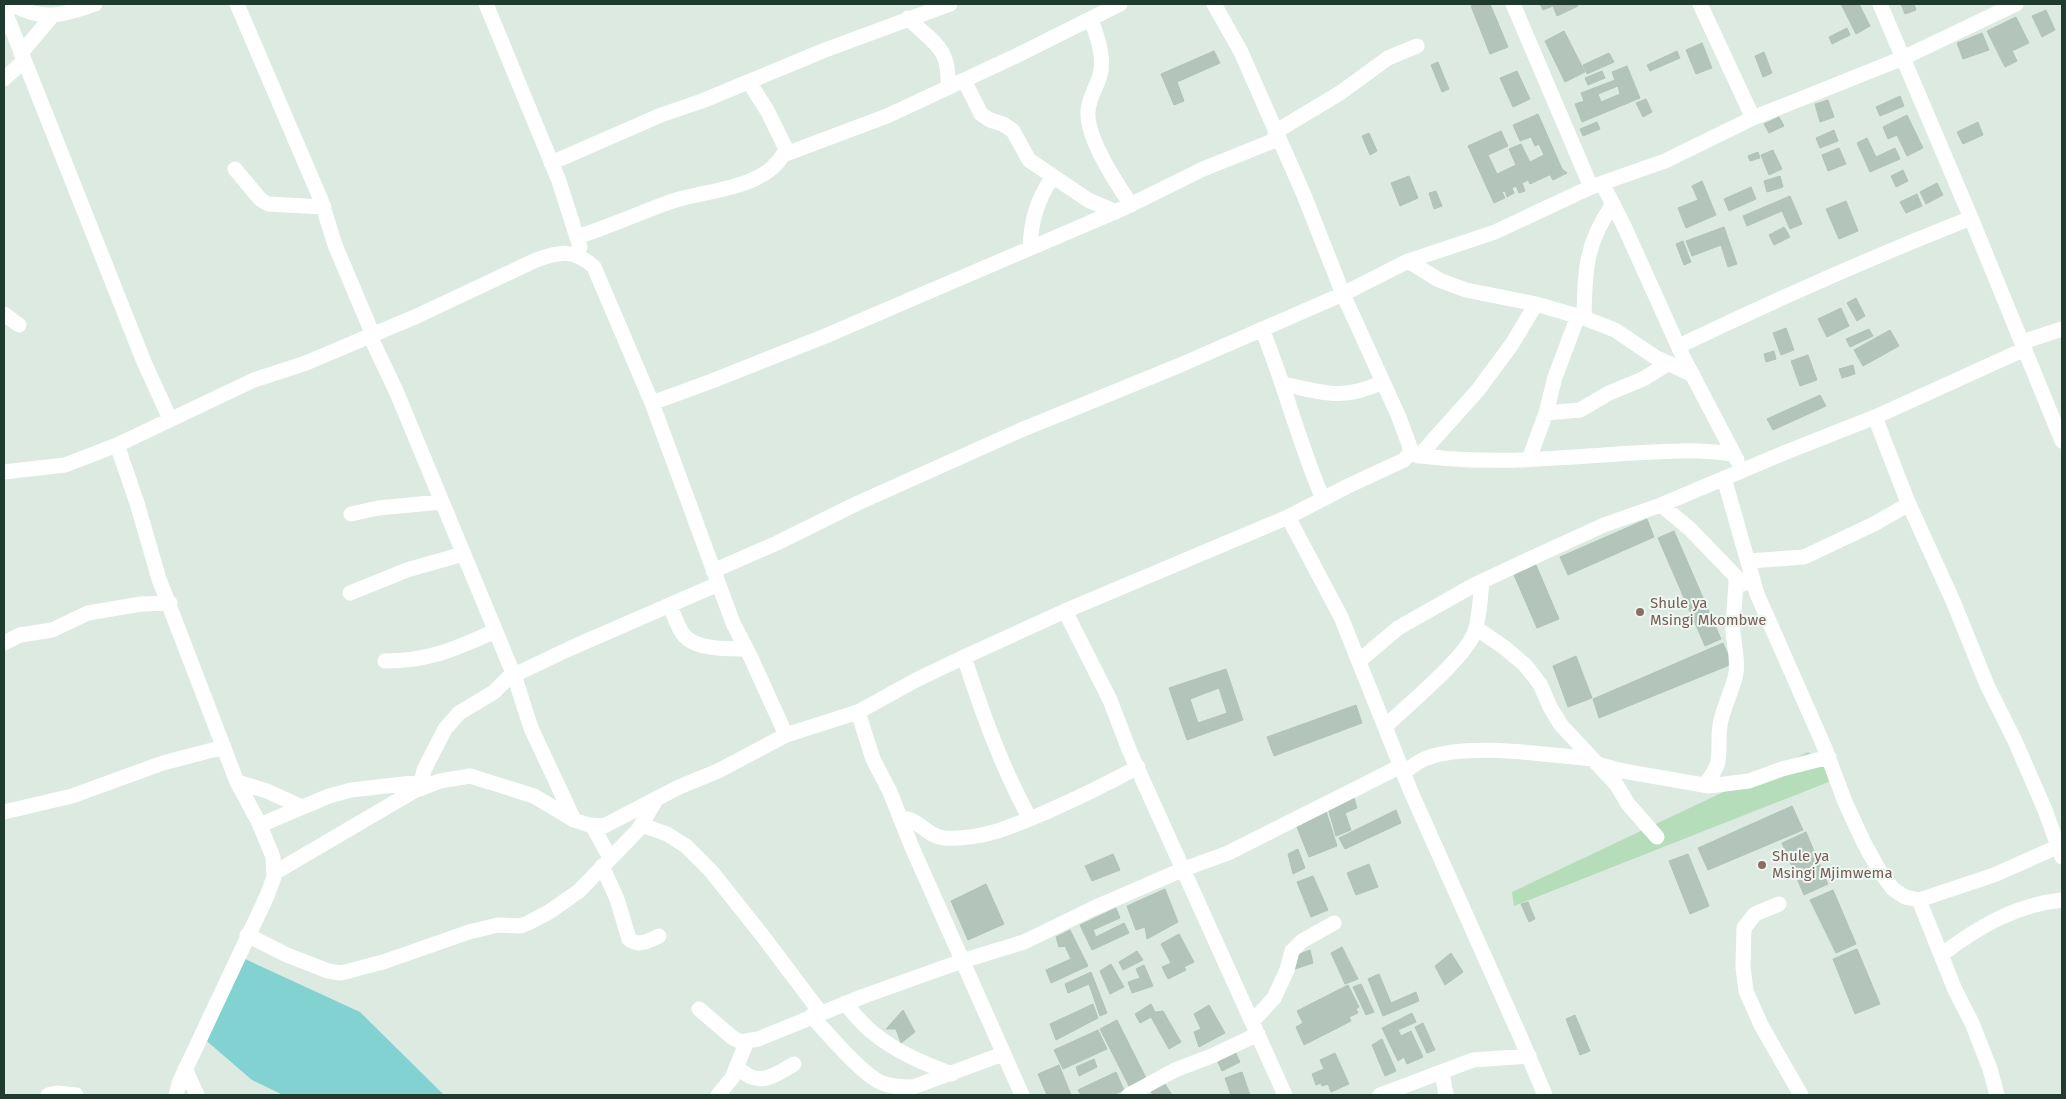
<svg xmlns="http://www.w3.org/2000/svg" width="2066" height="1099" font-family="'Fira Sans',sans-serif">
<rect width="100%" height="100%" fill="#ddeae2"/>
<path fill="#b5ddb9" d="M 1808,752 L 1827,764 L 1831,781 L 1514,906 L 1512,892 Z"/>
<path fill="#82d2d2" d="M 245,959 L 360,1012 L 444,1095 L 283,1095 L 252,1080 L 202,1037 Z"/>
<path fill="#b3c5bb" stroke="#b0c4b8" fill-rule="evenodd" d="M 1477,4 L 1490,4 L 1508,47 L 1490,54 L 1471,6 Z
M 1540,4 L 1577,4 L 1578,6 L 1557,16 L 1553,6 L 1543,10 Z
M 1841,4 L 1859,4 L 1870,26 L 1856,34 Z
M 1901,4 L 1914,4 L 1916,10 L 1905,14 Z
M 2046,10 L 2055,30 L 2042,37 L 2032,16 Z
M 2016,17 L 2029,43 L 2012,51 L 2017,61 L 2005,67 L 1987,31 Z
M 1847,28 L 1850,35 L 1832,44 L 1829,37 Z
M 1564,31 L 1585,72 L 1565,82 L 1545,41 Z
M 1982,33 L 1989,50 L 1963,59 L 1957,43 Z
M 1702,43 L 1712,68 L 1696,74 L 1686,50 Z
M 1214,51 L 1220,63 L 1177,82 L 1184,101 L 1174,105 L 1161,74 Z
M 1677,51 L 1680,58 L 1650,71 L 1647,65 Z
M 1764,52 L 1772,73 L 1763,77 L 1755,56 Z
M 1609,53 L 1614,62 L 1587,74 L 1583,65 Z
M 1438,62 L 1449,89 L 1442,92 L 1431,65 Z
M 1627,66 L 1640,98 L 1582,122 L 1575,104 L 1584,101 L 1581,93 L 1615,80 L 1612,72 ZM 1618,86 L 1620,94 L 1601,102 L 1598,94 Z
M 1517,71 L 1530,99 L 1513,107 L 1500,78 Z
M 1602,71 L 1605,78 L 1588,85 L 1585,78 Z
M 1900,96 L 1904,106 L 1880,116 L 1876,107 Z
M 1646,99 L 1652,112 L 1643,117 L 1636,103 Z
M 1828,100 L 1834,117 L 1820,122 L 1815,104 Z
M 1538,114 L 1562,169 L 1530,184 L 1528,180 L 1522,183 L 1525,191 L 1519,193 L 1516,186 L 1512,188 L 1514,193 L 1507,197 L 1505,191 L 1502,192 L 1505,198 L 1494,203 L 1468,146 L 1501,131 L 1508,146 L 1488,155 L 1497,174 L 1516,165 L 1509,149 L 1521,144 L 1530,162 L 1544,155 L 1539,144 L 1535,146 L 1531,137 L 1520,141 L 1513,125 Z
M 1907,115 L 1923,148 L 1907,156 L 1897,135 L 1888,139 L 1883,127 Z
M 1779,117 L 1784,126 L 1769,133 L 1764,124 Z
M 1597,122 L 1600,129 L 1583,136 L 1580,129 Z
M 1978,122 L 1983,135 L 1963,144 L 1957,132 Z
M 1834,130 L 1838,141 L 1820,148 L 1816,138 Z
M 1369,133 L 1377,151 L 1370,155 L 1362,136 Z
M 1867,138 L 1876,157 L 1895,148 L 1900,159 L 1870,172 L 1857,143 Z
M 1839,148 L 1846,164 L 1828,171 L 1822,155 Z
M 1773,150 L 1782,169 L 1769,175 L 1761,155 Z
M 1758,152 L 1760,158 L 1750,161 L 1748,156 Z
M 1562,169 L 1567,173 L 1553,180 L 1550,175 Z
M 1903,170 L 1908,181 L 1896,187 L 1891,176 Z
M 1409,176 L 1418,198 L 1400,206 L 1391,183 Z
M 1780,176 L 1783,187 L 1767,192 L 1764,181 Z
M 1702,181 L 1716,215 L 1686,228 L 1678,208 L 1698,200 L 1692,186 Z
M 1937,183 L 1943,195 L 1926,204 L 1920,192 Z
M 1751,187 L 1756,199 L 1729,211 L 1724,199 Z
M 1436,191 L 1442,206 L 1434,209 L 1429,193 Z
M 1917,194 L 1922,206 L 1906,213 L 1900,202 Z
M 1790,196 L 1802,224 L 1790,229 L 1782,211 L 1747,226 L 1743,216 Z
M 1846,201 L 1858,231 L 1839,239 L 1826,209 Z
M 1724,227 L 1737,264 L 1728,267 L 1721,245 L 1692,256 L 1686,241 Z
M 1784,227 L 1790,237 L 1774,245 L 1769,235 Z
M 1683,241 L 1691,262 L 1684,265 L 1676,244 Z
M 1856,298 L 1865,316 L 1857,321 L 1847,303 Z
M 1841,308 L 1849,326 L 1827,337 L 1818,319 Z
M 1786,328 L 1794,350 L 1781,355 L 1773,333 Z
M 1869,329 L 1873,336 L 1850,347 L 1846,339 Z
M 1890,330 L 1899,346 L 1863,366 L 1854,350 Z
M 1774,351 L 1776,359 L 1766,362 L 1764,354 Z
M 1808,355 L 1817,380 L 1800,386 L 1791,361 Z
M 1853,365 L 1855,374 L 1842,378 L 1839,369 Z
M 1820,395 L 1826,406 L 1773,430 L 1767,419 Z
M 1647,519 L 1654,537 L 1568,575 L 1560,557 Z
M 1674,531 L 1721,639 L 1705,646 L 1658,538 Z
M 1536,565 L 1559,619 L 1537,628 L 1514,575 Z
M 1723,643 L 1732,664 L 1599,718 L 1593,699 Z
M 1576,656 L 1592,698 L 1568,707 L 1553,666 Z
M 1226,669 L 1243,720 L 1187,740 L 1169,688 ZM 1219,688 L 1227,713 L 1198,723 L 1190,699 Z
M 1356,705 L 1362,723 L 1274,756 L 1267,737 Z
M 1354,798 L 1357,808 L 1345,813 L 1351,830 L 1336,836 L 1326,801 Z
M 1324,805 L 1337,846 L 1309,857 L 1293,817 Z
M 1792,806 L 1803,830 L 1708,870 L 1698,848 Z
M 1396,810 L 1401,823 L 1345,849 L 1339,838 Z
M 1806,832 L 1828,884 L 1804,895 L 1782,843 Z
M 1298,849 L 1305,868 L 1293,874 L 1288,854 Z
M 1113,854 L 1120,870 L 1092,881 L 1085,866 Z
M 1688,854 L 1709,906 L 1690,914 L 1669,861 Z
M 1369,864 L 1378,887 L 1356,895 L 1347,873 Z
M 1313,876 L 1328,910 L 1311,917 L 1297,882 Z
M 986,884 L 1004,924 L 968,940 L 951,901 Z
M 1165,889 L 1178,922 L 1147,939 L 1145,927 L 1136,930 L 1127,906 Z
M 1833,890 L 1856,944 L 1836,953 L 1810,900 Z
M 1528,902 L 1535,919 L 1529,922 L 1521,904 Z
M 1116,908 L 1120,918 L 1093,930 L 1096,937 L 1124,923 L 1129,933 L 1092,950 L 1080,925 Z
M 1070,930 L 1088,966 L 1051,983 L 1046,970 L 1071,959 L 1065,946 L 1059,947 L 1056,937 Z
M 1179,934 L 1194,962 L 1184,967 L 1186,970 L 1168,979 L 1162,967 L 1171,963 L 1161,944 Z
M 1342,947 L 1358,979 L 1345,984 L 1331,953 Z
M 1857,949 L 1880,1004 L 1855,1014 L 1833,959 Z
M 1310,950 L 1313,963 L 1292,970 L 1289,958 Z
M 1137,951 L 1143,960 L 1123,970 L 1119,962 Z
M 1451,953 L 1463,972 L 1445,985 L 1435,966 Z
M 1111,964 L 1124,987 L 1110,994 L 1100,971 Z
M 1144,965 L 1153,986 L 1132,993 L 1128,982 L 1140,978 L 1136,969 Z
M 1091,972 L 1107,1013 L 1100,1016 L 1089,984 L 1068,993 L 1065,984 Z
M 1379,974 L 1391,1003 L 1416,992 L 1419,1001 L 1383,1016 L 1368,979 Z
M 1361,984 L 1374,1012 L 1366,1015 L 1353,987 Z
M 1348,985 L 1359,1007 L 1356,1009 L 1358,1013 L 1349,1017 L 1351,1021 L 1304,1045 L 1296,1027 L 1303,1023 L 1297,1011 Z
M 1093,1004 L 1098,1018 L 1056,1040 L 1050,1024 Z
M 1151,1004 L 1155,1012 L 1163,1011 L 1181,1042 L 1169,1049 L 1151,1017 L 1140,1023 L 1135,1014 Z
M 1209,1005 L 1225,1033 L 1199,1047 L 1194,1032 L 1201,1029 L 1194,1014 Z
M 903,1010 L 915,1032 L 901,1043 L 896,1029 L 886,1029 Z
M 1412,1013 L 1416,1022 L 1398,1030 L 1401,1036 L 1411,1031 L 1423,1057 L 1407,1064 L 1404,1057 L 1398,1061 L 1382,1028 Z
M 1575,1015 L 1590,1051 L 1580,1055 L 1566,1019 Z
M 1117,1020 L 1146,1078 L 1129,1086 L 1100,1029 Z
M 1423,1023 L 1435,1050 L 1427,1053 L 1415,1027 Z
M 1098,1030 L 1107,1049 L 1063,1069 L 1054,1050 Z
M 1382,1039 L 1396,1071 L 1385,1076 L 1372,1045 Z
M 1231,1043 L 1240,1062 L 1222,1071 L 1213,1051 Z
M 1335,1053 L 1349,1084 L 1331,1092 L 1328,1084 L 1322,1086 L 1321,1083 L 1316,1085 L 1312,1074 L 1324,1069 L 1320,1060 Z
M 1094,1059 L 1097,1067 L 1079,1076 L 1076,1067 Z
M 1059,1065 L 1071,1095 L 1047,1095 L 1038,1074 Z
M 1116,1072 L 1124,1090 L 1113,1095 L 1081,1095 L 1078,1090 Z
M 1242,1072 L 1250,1095 L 1231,1095 L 1225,1078 Z
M 1163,1081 L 1172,1095 L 1153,1095 L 1150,1090 Z"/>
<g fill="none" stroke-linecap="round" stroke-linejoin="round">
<path stroke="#fff" stroke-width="15" d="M 12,4 C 43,22 64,15 95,4
M 237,4 L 321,200 L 335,245 L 373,335
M 486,4 L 559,181 L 580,247
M 1513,4 L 1591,187
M 1700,4 L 1753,118
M 1880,4 L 1971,218 L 2062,441
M 4,9 L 144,362 L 170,419
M 908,18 C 934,44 950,47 948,87
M 1091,19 C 1097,37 1105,56 1100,75 C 1097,87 1089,97 1088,111 C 1086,138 1116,182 1131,205
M 21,53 L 53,15
M 4,79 L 24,61
M 964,80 L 981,114 L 990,120 L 1003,124 L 1013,131 L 1029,160 L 1088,200 L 1116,212
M 1275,132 L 1340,93 L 1388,58 L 1417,46
M 783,155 L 887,116 L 1020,54 L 1120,4
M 551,163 L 661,115 L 702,101 L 825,50 L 950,4
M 235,169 L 260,199 L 268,204 L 324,207
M 1602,183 L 1624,226 L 1684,359 L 1737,460
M 577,237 C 608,227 637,214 667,203 C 704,189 768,191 786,149 L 768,112 L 749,82
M 1030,248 C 1031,221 1037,200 1052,178
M 1408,261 L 1439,280 L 1466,290 L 1536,304 L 1584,318 L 1615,330 L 1655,357 L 1693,375
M 4,314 L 19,325
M 1584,318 C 1585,271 1585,244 1613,204
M 1262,329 C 1285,385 1299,444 1323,499
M 370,336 L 397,393 L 515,678 L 531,728 L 574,820
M 2022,342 L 2062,329
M 1679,346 C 1775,300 1872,257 1971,218
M 1283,384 C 1326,393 1341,401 1383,382
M 652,403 L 712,381 L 823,337 L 1124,208 L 1203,169 L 1278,139
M 1546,413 L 1580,410 L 1609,393 L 1643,379 L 1669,363
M 1875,417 L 1907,500 L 1953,601 L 1987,685 L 2015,741 L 2045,810 L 2062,857
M 117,445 L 137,503 L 159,579 L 237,782 L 259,823 L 273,857 L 274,877 L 267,896 L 180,1081 L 176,1095
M 1409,454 C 1500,469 1588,453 1680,451 C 1698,450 1716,452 1733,454
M 1419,456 L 1478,390 L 1512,344 L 1536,304
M 1529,459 L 1546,413 L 1555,377 L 1578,316
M 4,472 L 65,465 L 117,445 L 254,380 L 306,363 L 417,316 L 536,260 C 561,251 574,249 594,267 L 652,403 L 733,623 L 751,658 L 786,735
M 1724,478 L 1757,594 L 1824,746 L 1845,802 L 1864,843 L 1879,870 L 1893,889 L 1905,897 L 1919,900 L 1994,875 L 2057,847
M 1661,505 L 1690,529 L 1743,584
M 351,514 L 378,508 L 441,502
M 1288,517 L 1341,617 L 1411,792 L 1520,1036 L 1545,1095
M 1748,561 L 1804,557 L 1874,524 L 1909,504
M 713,571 L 777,543 L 858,503 L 1021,430 L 1178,366 L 1343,294 L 1408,261 L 1495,232 L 1591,187 L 1665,161 L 1753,118 L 1903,58 L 2016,4
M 350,593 L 407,570 L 463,554
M 670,605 C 674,615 677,626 683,634 C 694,650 729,649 746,649
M 1065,611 L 1110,700 L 1130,752 L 1285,1095
M 1476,628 L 1505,648 L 1525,665 L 1540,684 L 1550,707 L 1561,725 L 1616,784 L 1628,804 L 1657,837
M 4,643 L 20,635 L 52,630 L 88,613 L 141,604 L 170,603
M 964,657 C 982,712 1002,768 1030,819
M 385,661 C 429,661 455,649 495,631
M 1359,661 L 1398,628 L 1474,585 L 1536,556 L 1604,525 L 1661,505 L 1784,453 L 1875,417 L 2025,349
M 514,675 L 571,648 L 718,584
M 858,712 L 873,759 L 890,792 L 911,845 L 1022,1095
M 1385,727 C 1407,705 1466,658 1475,631 C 1480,615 1480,598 1482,581
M 1597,764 L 1623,771 L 1709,786 L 1749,781 L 1782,769 L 1829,757
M 1403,772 C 1411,768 1418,761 1427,758 C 1470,742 1546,755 1593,759
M 237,782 L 267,791 L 302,807
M 1704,785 C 1726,761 1716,753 1720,725 C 1723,707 1733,690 1736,673 C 1738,659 1734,645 1733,631 C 1733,613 1736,595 1736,577
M 420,789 L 424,770 L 445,729 L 459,713 L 494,692 L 513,673
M 4,812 L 72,796 L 163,763 L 224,747
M 900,818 C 919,818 927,837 944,838 C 981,840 1011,827 1044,813 C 1076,799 1107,784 1138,767
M 260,825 L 329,796 L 351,790 L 421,782
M 592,825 L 610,858
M 642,825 L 667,834 L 686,846 L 711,871 L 762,935 L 820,1012
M 602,866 L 617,899 L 629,939 C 638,947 649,941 659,936
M 274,873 L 414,791 L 440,781 L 470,776 L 534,796 L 574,820 L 589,825 L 604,826 L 679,787 L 718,771 L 786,735 L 858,712 L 916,680 L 964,657 L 1065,611 L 1288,517 L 1348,486 L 1404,460 L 1409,454 L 1410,447 L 1398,415 L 1343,294 L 1304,195 L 1241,52 L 1214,4
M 1919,900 L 1955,990 L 1972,1023 L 1990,1069 L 1997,1095
M 1779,904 L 1755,914 L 1744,928 L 1743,967 L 1746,991 L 1761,1025 L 1801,1095
M 247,935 L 287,955 L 328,971 L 341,973 L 383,962 L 469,932 L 498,925 L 520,926 L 528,923 L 549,912 L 579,891 L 638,830 L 656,800
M 1941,955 C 1978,927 2015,905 2062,900
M 845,1003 C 853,1013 862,1024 872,1032 C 896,1052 923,1063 952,1074
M 699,1009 L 733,1038 L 741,1042 L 758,1039 L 864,996 L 962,961 L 1024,942 L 1094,908 L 1184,869 L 1228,853 L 1401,766
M 811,1016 C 828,1033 862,1075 882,1083 C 892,1087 902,1087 913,1087 L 1003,1054
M 1252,1022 L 1274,998 L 1287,970 L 1292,951 L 1302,941 L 1334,923
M 737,1067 C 758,1088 772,1077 794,1064
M 185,1069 L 197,1095
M 1442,1072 L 1446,1095
M 48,1095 L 57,1093 L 76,1095
M 718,1095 L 732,1078 L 747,1041
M 1129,1095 L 1175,1070 L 1214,1055 L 1258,1034
M 1380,1095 L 1473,1060 L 1529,1056"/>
</g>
<g fill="#8d6e63" stroke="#eef7f1" stroke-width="2">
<circle cx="1640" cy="612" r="5"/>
<circle cx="1762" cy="865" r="5"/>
</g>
<g text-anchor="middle" stroke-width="4" stroke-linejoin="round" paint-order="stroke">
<g font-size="15" fill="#785e54" stroke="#eef7f1" text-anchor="start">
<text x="1650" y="608">Shule ya<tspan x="1650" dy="17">Msingi Mkombwe</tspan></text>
<text x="1772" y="861">Shule ya<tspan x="1772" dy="17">Msingi Mjimwema</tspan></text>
</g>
</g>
<rect width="2066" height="1099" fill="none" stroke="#1f3a2e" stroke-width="10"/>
</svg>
